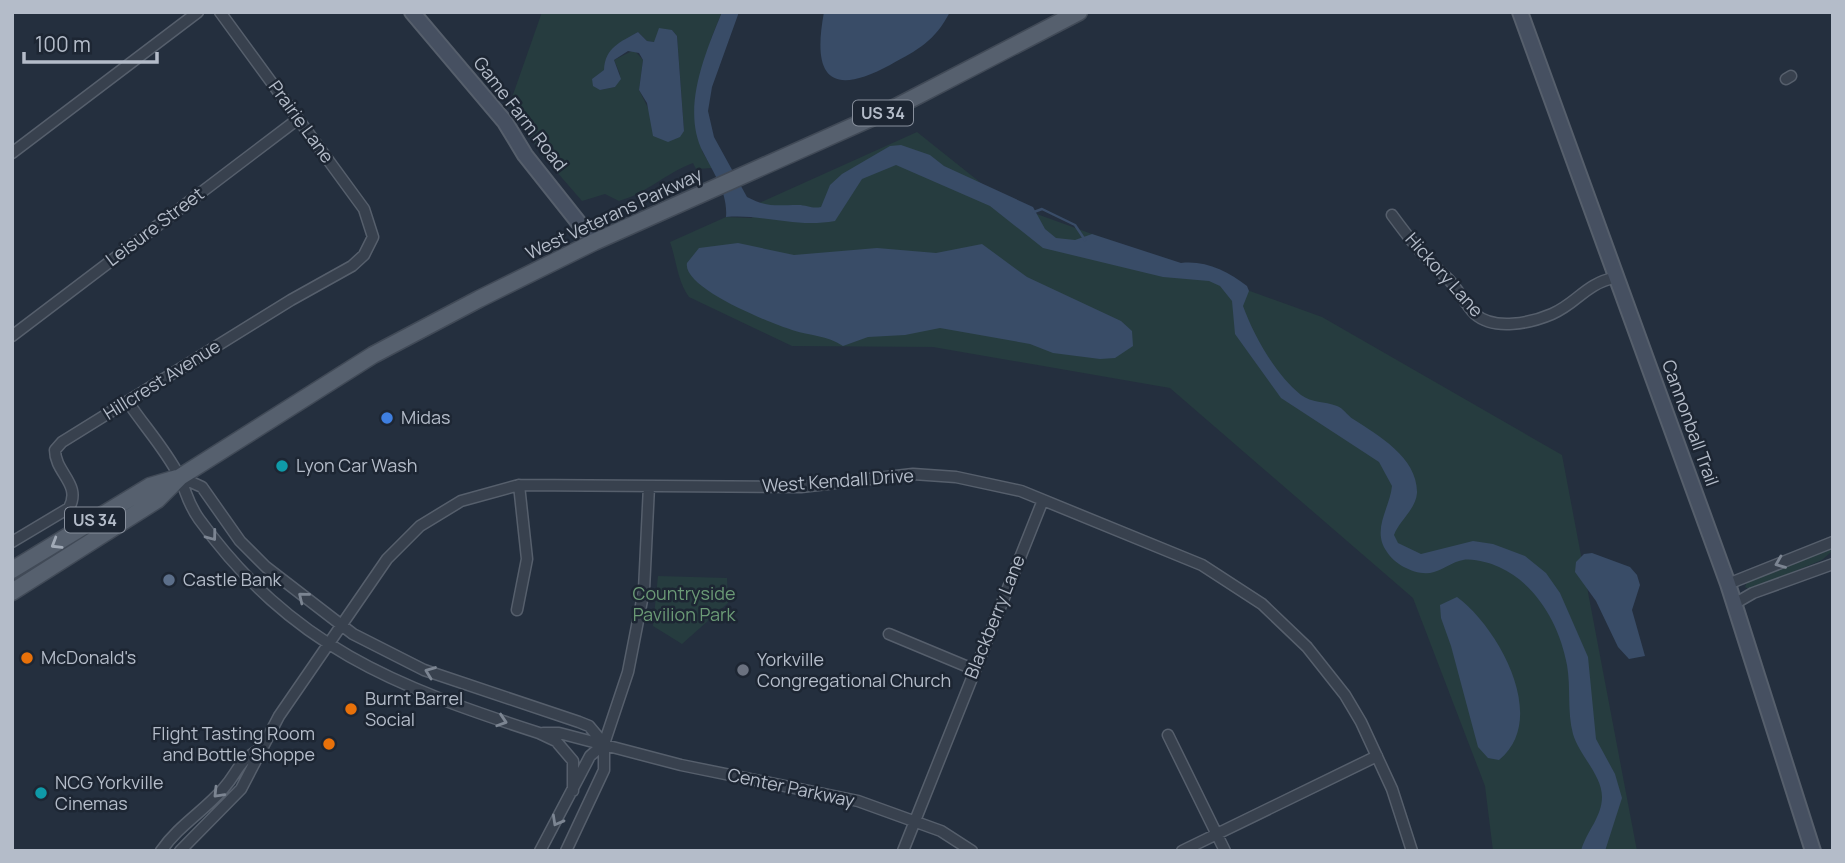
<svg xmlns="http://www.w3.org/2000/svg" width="1845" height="863" font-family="Manrope,sans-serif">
<rect width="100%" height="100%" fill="#242f3e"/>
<path fill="#263c3f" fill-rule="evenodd" d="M 542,12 L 722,12 L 711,39 L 702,151 L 712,168 L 696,169 L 693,163 C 666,173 647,193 619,201 L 605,194 L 582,201 L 543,156 L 509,106 ZM 672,30 L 677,36 L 684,131 L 650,112 L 639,90 L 643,60 L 634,50 L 614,60 L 620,74 L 615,87 L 600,90 C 606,62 612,46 638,32 L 647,41 L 654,42 Z
M 917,132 L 1006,203 L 1322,317 L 1562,455 L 1637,851 L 1493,851 L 1485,786 L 1413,598 L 1170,388 L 933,347 L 792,346 L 689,297 C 677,280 677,262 670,242 L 726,217 L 752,218 L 759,203 Z
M 1830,549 L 1831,552 L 1822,560 L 1750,590 L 1745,587 L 1747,582 Z
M 658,576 L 727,578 L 728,603 L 682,644 L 653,626 Z"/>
<path fill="#394c67" d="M 722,12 L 739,12 L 712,87 L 708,111 L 714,137 L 747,197 C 768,208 777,205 798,205 C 807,205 812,209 821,207 L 830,185 L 842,174 L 890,146 L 901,145 L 930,155 L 944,166 L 1033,207 L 1045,229 L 1056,238 L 1075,240 L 1092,234 L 1181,263 C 1205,260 1228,271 1247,286 L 1249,291 L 1243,306 C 1254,336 1275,374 1301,395 C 1312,403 1324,401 1337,406 C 1343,408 1347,415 1353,419 C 1378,435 1418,458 1417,493 C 1416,509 1399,521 1394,535 L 1398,543 L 1421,554 L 1473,541 L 1493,544 L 1525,556 L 1546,573 L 1560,593 L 1588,657 L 1596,739 L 1615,774 L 1622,798 L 1605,851 L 1581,851 C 1586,832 1602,817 1602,797 C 1602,775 1579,755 1573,734 C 1567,711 1571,688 1567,665 C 1560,626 1537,584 1499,567 C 1490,563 1473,558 1463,560 C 1452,562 1444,569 1434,572 C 1418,577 1395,565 1387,552 C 1371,530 1390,508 1392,486 L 1379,462 L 1281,398 L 1235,334 L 1232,301 L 1220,286 L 1209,281 L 1163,277 L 1043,248 L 990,206 L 896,165 L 862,179 L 835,221 C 794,228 765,214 726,217 C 728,193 714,174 703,152 C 681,109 705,54 722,12 Z
M 824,12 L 950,12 C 934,42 919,49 890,65 C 829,98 812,76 824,12 Z
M 659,28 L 672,30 L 677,36 L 684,131 L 680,137 L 668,142 L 653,136 L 647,103 L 639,90 L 643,60 L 639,53 L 628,51 L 614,60 L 621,79 L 615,87 L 600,90 L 593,86 L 592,79 L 604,70 C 605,47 621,42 638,32 L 647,41 L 654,42 Z
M 738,243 L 794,255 L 877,248 L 936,253 L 982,244 L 1027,277 L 1121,321 L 1132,331 L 1133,346 L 1115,358 L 1100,359 L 1053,353 L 1030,344 L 940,328 L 905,335 L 868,337 L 843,346 C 827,335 810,336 792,330 C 770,323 682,288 687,263 L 699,248 Z
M 1592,553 L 1630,567 L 1637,575 L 1640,585 L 1632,610 L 1645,656 L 1629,659 L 1618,647 L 1596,601 L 1575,572 L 1576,562 L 1584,554 Z
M 1457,597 C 1498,627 1550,719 1499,760 L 1488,758 L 1478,747 L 1451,646 L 1441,618 L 1440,605 Z"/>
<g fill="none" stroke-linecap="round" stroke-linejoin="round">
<path stroke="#394c67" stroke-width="2.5" d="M 1034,212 L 1042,209 L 1075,225 L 1085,240"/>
<defs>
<path id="street" d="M 1786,79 L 1791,76
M 12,153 L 198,12
M 1392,215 C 1412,242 1421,254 1445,276 C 1457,286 1464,303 1475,314 C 1494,331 1531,323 1552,314 C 1579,302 1584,284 1617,277
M 12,336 L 298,119
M 128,402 C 144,426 166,450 179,476 C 187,493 187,502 199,519 C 292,647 394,686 539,733 L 556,741 L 573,761 L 573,791
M 180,477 L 202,487 L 240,541 L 266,567 L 353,634 L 424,670 L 579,722 L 589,726 L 604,744
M 12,542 L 69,508 C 82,484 55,473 55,450 L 62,442 L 291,300 L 352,266 L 364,255 L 373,237 L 364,209 L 220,12
M 1728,584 L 1833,542
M 1734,604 L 1753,593 L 1833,564
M 517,610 L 527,559 L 519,485
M 889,634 L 973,669
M 543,733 L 559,733 L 681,765 L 858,801 L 941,831 L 972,851
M 1168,735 L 1225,851
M 161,851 C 178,826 204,811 223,789 C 240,770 235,764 260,749
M 180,851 L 241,789 L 279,716 L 387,559 L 420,526 L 461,501 L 519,485 L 801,487 L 913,474 L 956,477 L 1021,491 L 1202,565 L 1262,604 L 1307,647 L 1345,695 L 1361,722 L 1392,789 L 1412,851
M 540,851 L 590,756 L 604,744
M 566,851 L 604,770 L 604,744 L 628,672 L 644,590 L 649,486
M 903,851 L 1043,500
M 1182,851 L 1377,756"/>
<path id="secondary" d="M 412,12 L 505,122 L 525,155 L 594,242
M 1520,12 L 1728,584 L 1813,851"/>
<path id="primary" d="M 12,570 L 150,486 L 177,478
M 12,592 L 157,500 L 180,477 L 373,355 L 479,299 L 594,242 L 896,107 L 1079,12"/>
</defs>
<use href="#street" stroke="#565f6c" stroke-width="13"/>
<use href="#secondary" stroke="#565f6c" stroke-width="18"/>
<use href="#primary" stroke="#414a57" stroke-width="19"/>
<use href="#street" stroke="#38414e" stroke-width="10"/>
<use href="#secondary" stroke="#465061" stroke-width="14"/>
<use href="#primary" stroke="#56606e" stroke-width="16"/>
</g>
<defs><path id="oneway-chevron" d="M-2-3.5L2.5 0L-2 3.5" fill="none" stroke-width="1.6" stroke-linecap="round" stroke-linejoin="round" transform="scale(1.75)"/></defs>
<g stroke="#7c8592">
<use href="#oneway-chevron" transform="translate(212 536) rotate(53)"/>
<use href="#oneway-chevron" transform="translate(1780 563) rotate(158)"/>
<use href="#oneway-chevron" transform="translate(303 597) rotate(-141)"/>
<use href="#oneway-chevron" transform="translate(430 672) rotate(-159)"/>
<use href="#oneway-chevron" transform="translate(502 721) rotate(18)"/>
<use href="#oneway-chevron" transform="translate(218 793) rotate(134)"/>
<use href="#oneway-chevron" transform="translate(557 821) rotate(119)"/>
</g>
<use stroke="#a1aab7" href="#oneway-chevron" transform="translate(56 544) rotate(149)"/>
<circle fill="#3f7fe0" stroke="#1d2633" stroke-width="2.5" cx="387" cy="418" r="7"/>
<g fill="#0f9aa8" stroke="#1d2633" stroke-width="2.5">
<circle cx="282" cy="466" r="7"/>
<circle cx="41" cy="793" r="7"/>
</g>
<circle fill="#5c6f8a" stroke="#1d2633" stroke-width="2.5" cx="169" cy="580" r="7"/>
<g fill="#e8710a" stroke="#1d2633" stroke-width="2.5">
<circle cx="27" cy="658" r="7"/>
<circle cx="351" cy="709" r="7"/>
<circle cx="329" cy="744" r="7"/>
</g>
<circle fill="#6b7280" stroke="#1d2633" stroke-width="2.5" cx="743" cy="670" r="7"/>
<g text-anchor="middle" stroke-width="5" stroke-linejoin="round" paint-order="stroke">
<g fill="#1d2633" stroke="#878f9c" stroke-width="2">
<rect x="853" y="100.5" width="60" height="25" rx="5"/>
<rect x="65" y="507.5" width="60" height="25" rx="5"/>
</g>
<g font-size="16" font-weight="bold" fill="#b4bcc9">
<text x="883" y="119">US 34</text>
<text x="95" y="526">US 34</text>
</g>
<g font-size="18" fill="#b4bcc9" stroke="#1d2633">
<text transform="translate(520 114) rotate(52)" y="6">Game Farm Road</text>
<text transform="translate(301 122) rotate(54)" y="6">Prairie Lane</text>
<text transform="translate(614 214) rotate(-25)" y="6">West Veterans Parkway</text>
<text transform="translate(155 227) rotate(-37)" y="6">Leisure Street</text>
<text transform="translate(1444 275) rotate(48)" y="6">Hickory Lane</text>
<text transform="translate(162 380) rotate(-32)" y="6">Hillcrest Avenue</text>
<text transform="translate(1690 423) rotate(70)" y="6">Cannonball Trail</text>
<text transform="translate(838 481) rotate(-4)" y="6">West Kendall Drive</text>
<text transform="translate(995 617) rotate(-68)" y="6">Blackberry Lane</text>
<text transform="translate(791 788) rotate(12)" y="6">Center Parkway</text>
</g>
<g font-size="18" fill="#b4bcc9" stroke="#1d2633" text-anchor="start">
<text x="401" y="424">Midas</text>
<text x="296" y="472">Lyon Car Wash</text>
<text x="183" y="586">Castle Bank</text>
<text x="41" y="664">McDonald's</text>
<text x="757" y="666">Yorkville<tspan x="757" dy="21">Congregational Church</tspan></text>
<text x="365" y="705">Burnt Barrel<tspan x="365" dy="21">Social</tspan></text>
<text x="315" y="740" text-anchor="end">Flight Tasting Room<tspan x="315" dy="21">and Bottle Shoppe</tspan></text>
<text x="55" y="789">NCG Yorkville<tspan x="55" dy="21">Cinemas</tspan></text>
</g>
<g font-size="18" fill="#6b9a76" stroke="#1d2633">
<text x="684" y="600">Countryside<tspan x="684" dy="21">Pavilion Park</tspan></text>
</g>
</g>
<rect width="1845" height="863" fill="none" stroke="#b4bcc9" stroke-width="28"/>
<path d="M24 52v10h133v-10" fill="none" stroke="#b4bcc9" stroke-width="3.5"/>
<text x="35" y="52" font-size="21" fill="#b4bcc9" stroke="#1d2633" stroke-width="5" paint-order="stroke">100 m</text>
</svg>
